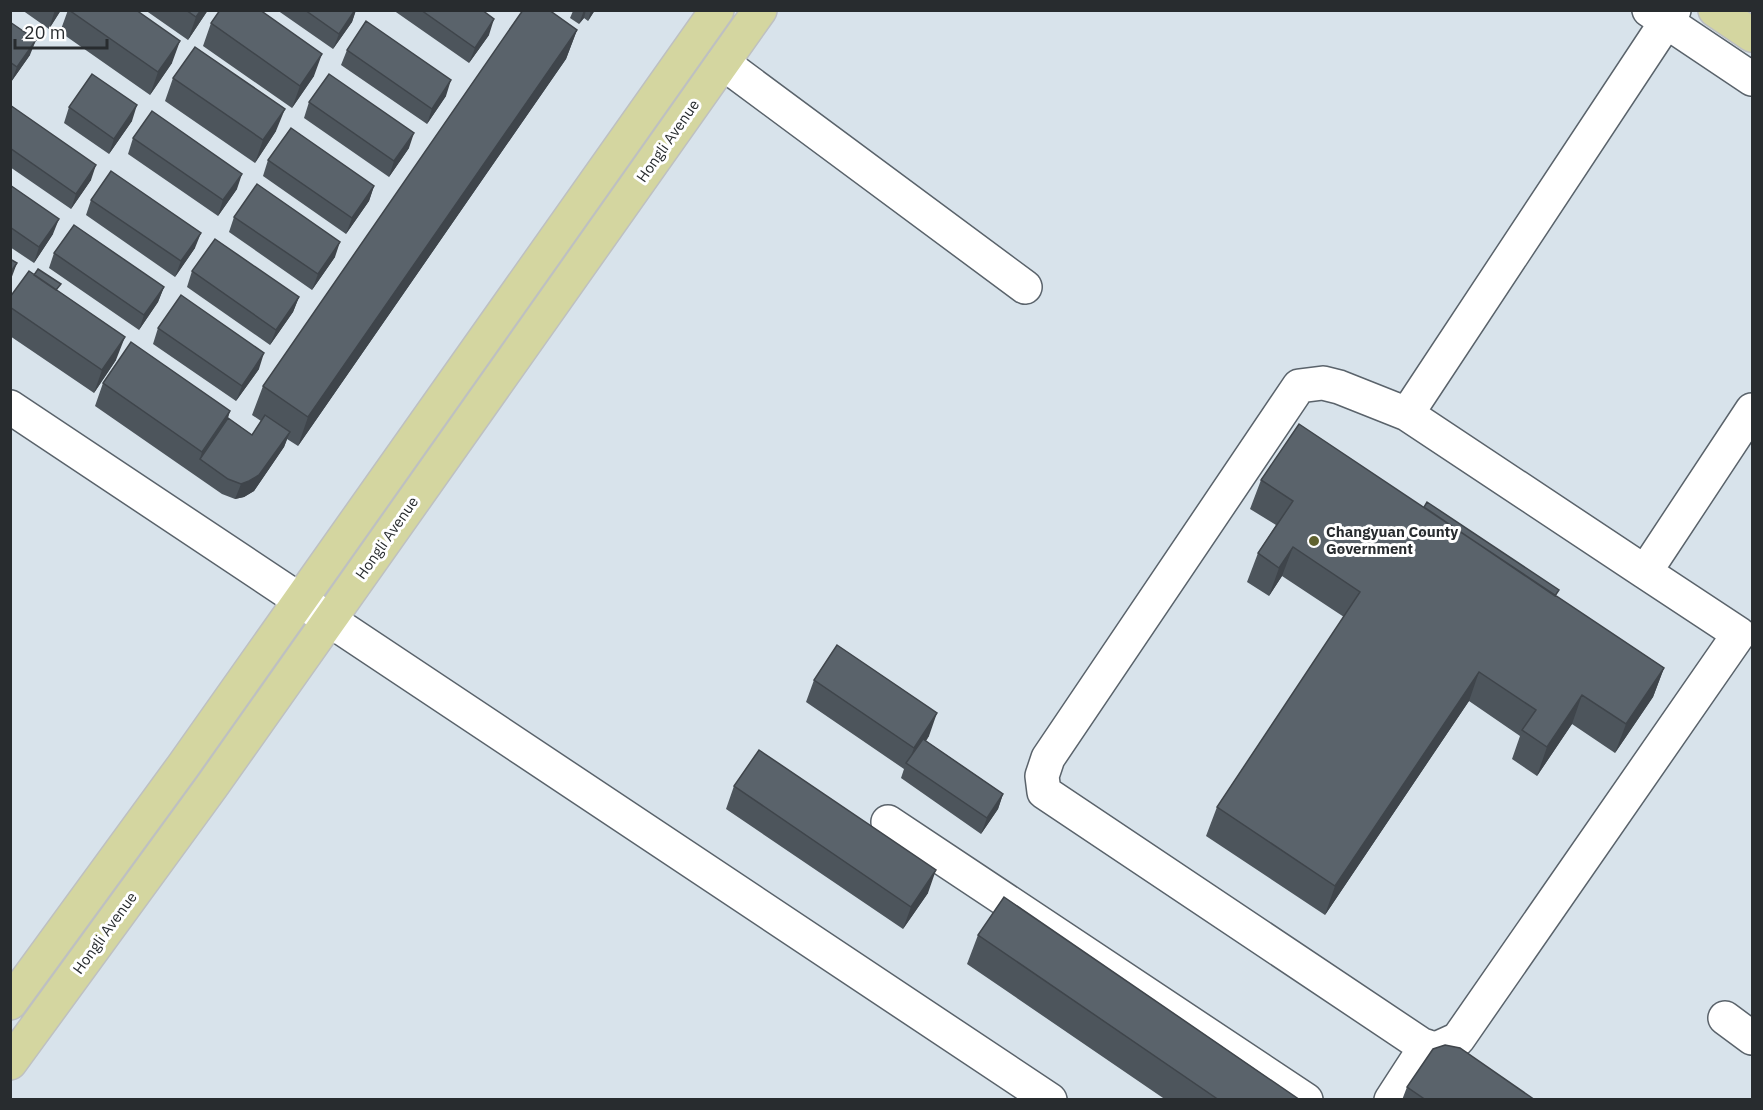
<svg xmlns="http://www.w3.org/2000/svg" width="1763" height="1110" font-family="'IBM Plex Sans',sans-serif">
<rect width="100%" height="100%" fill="#d8e3eb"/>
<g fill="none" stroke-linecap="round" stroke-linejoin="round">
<defs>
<path id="minor" d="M 1649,10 L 1752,79
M 1674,10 L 1407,414 L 1645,572 L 1752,410
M 723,63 L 1025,287
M 10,407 L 1050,1100
M 1407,414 L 1339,387 L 1323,383 L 1299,386 L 1048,758 L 1042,776 L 1044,792 L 1422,1045 L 1436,1049 L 1458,1039 L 1739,634 L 1645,572
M 888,822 L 1306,1100
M 1725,1018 L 1752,1038
M 1391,1100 L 1426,1046"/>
<path id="major" d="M 1715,10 L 1752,35
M 10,1003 L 183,766 L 717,10
M 10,1063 L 212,786 L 760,10"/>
</defs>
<use href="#minor" stroke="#5a636b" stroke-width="36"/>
<use href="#major" stroke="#bec0c1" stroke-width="36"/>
<use href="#minor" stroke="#fff" stroke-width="33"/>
<use href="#major" stroke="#d4d6a0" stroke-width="33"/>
</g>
<path fill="#4d555c" d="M 22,10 L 61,10 L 49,29 Z
M 68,10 L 136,10 L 172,63 L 150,95 L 60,32 Z
M 145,10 L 208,10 L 188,40 Z
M 277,10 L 356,10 L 352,22 L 333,49 Z
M 393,10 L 482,10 L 489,35 L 469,63 Z
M 595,10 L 588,21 L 584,18 L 579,24 L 570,18 L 573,11 Z
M 10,22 L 30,55 L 11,82 L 10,81 Z
M 211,23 L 314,76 L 292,108 L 203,46 Z
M 577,30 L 566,59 L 298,446 L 287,439 L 284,447 L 254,491 L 244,497 L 235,499 L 222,494 L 95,406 L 103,383 L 230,411 L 228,418 L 252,435 L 261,421 L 252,415 L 263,386 Z
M 347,50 L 446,96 L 427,124 L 341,65 Z
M 173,78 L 276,131 L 255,163 L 165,101 Z
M 309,102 L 409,148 L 389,177 L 304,118 Z
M 10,105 L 91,180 L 71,209 L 10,167 Z
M 69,107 L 132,121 L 109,154 L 64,123 Z
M 133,138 L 237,189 L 218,216 L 128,154 Z
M 268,160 L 374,186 L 369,201 L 346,234 L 263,176 Z
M 10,185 L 53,234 L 34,263 L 10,247 Z
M 91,200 L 195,248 L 175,277 L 86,215 Z
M 234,217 L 335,257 L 312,290 L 229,232 Z
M 54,253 L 164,287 L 158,302 L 139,330 L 49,268 Z
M 192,271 L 299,297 L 293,312 L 270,345 L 187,287 Z
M 58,291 L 116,360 L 94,393 L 10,336 L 10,297 Z
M 158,328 L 259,369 L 236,401 L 153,344 Z
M 1261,480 L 1557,597 L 1664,668 L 1653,697 L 1615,753 L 1572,724 L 1537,776 L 1512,759 L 1520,736 L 1469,701 L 1325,915 L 1206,836 L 1217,807 L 1344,617 L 1282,576 L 1269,596 L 1247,582 L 1258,553 L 1276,525 L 1250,509 Z
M 814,680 L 929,736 L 926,741 L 1003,794 L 998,809 L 981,834 L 901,778 L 904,769 L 806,702 Z
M 734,786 L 928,893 L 903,929 L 726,809 Z
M 978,935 L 1300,1100 L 1166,1100 L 967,964 Z
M 1407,1087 L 1535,1100 L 1402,1100 Z"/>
<path fill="#3f454b" d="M 55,10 L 61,10 L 49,29 Z
M 201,10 L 208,10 L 188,40 L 196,17 Z
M 355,10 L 356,10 L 352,22 L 333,49 L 339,34 Z
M 584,10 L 586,10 L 584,18 L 579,24 Z
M 591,10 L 595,10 L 588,21 Z
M 494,19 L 489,35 L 469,63 L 475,48 Z
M 577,30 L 566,59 L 298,446 L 308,417 Z
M 36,40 L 30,55 L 11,82 L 17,67 Z
M 180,41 L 172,63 L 150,95 L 158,72 Z
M 322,54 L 314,76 L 292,108 L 300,86 Z
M 451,80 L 446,96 L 427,124 L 432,109 Z
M 137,105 L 132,121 L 109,154 L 114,139 Z
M 285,109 L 276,131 L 255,163 L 263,140 Z
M 414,133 L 409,148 L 389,177 L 394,161 Z
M 96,165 L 91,180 L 71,209 L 76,194 Z
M 242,174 L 237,189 L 218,216 L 223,200 Z
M 374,186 L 369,201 L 346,234 L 352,218 Z
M 59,219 L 53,234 L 34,263 L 39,247 Z
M 201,233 L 195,248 L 175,277 L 181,261 Z
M 340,242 L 335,257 L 312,290 L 318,274 Z
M 17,263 L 10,282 L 10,273 Z
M 164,287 L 158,302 L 139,330 L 144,315 Z
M 299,297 L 293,312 L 270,345 L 276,330 Z
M 125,337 L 116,360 L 94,393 L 102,370 Z
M 264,353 L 259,369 L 236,401 L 242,386 Z
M 230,411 L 222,434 L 200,459 L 202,452 Z
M 290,432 L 284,447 L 254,491 L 244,497 L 235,499 L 241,484 Z
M 1293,547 L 1282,576 L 1269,596 L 1279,568 Z
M 1664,668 L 1653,697 L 1615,753 L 1626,724 Z
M 1479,672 L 1469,701 L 1325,915 L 1335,886 Z
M 1582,695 L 1572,724 L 1537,776 L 1547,747 Z
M 937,713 L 929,736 L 909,765 L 908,764 L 914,748 Z
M 1003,794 L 998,809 L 981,834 L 987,818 Z
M 936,870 L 928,893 L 903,929 L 911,907 Z"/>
<path fill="#5a636b" stroke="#3f454b" stroke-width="1.5" d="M 69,10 L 136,10 L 180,41 L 158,72 Z
M 186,10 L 201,10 L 196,17 Z
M 220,10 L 260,10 L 322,54 L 300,86 L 211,23 Z
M 305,10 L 355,10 L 339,34 Z
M 421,10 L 482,10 L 494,19 L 475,48 Z
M 523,10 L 549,10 L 577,30 L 308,417 L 263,386 Z
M 366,21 L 451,80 L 432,109 L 347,50 Z
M 10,22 L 36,40 L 17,67 L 10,62 Z
M 195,47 L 285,109 L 263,140 L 173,78 Z
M 92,74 L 137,105 L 114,139 L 69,107 Z
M 329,74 L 414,133 L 394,161 L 309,102 Z
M 10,105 L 96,165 L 76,194 L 10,148 Z
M 152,111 L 242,174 L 223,200 L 133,138 Z
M 291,128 L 374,186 L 352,218 L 268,160 Z
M 111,171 L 201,233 L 181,261 L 91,200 Z
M 257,184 L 340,242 L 318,274 L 234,217 Z
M 10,185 L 59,219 L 39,247 L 10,227 Z
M 74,225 L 164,287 L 144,315 L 54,253 Z
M 215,239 L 299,297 L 276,330 L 192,271 Z
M 10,259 L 17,263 L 10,273 Z
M 38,269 L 61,284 L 56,290 L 34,275 Z
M 29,271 L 125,337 L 102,370 L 10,307 L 10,297 Z
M 181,295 L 264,353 L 242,386 L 158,328 Z
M 131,342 L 230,411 L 202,452 L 103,383 Z
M 265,415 L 290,432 L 259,475 L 249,481 L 241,484 L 228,479 L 200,459 L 228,418 L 252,435 Z
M 1299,424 L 1664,668 L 1626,724 L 1582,695 L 1547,747 L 1522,730 L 1536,710 L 1479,672 L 1335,886 L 1217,807 L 1360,592 L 1293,547 L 1279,568 L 1258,553 L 1293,501 L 1261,480 Z
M 1427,502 L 1559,590 L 1555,596 L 1424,507 Z
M 837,645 L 937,713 L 914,748 L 814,680 Z
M 923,739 L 1003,794 L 987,818 L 906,763 Z
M 759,750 L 936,870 L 911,907 L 734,786 Z
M 1004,897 L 1300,1100 L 1219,1100 L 978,935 Z
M 1445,1045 L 1460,1048 L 1535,1100 L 1426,1100 L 1407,1087 L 1433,1049 Z"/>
<circle fill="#60622f" stroke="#fff" stroke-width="2" cx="1314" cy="541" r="6"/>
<g text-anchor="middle" stroke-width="6" stroke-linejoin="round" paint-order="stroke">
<g font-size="15" fill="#282c2f" stroke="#fff">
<text transform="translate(668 141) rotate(-55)" y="5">Hongli Avenue</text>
<text transform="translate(387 538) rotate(-55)" y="5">Hongli Avenue</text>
<text transform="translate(105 933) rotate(-54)" y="5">Hongli Avenue</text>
</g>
<g font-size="15" font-weight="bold" fill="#282c2f" stroke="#fff" text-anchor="start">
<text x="1326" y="537">Changyuan County<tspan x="1326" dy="17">Government</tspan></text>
</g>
</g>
<rect width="1763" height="1110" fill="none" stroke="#282c2f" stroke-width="24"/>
<path d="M15 39v9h92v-9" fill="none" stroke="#282c2f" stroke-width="3"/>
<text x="24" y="39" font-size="18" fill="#282c2f" stroke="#ffffff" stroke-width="4.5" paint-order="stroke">20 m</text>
</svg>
